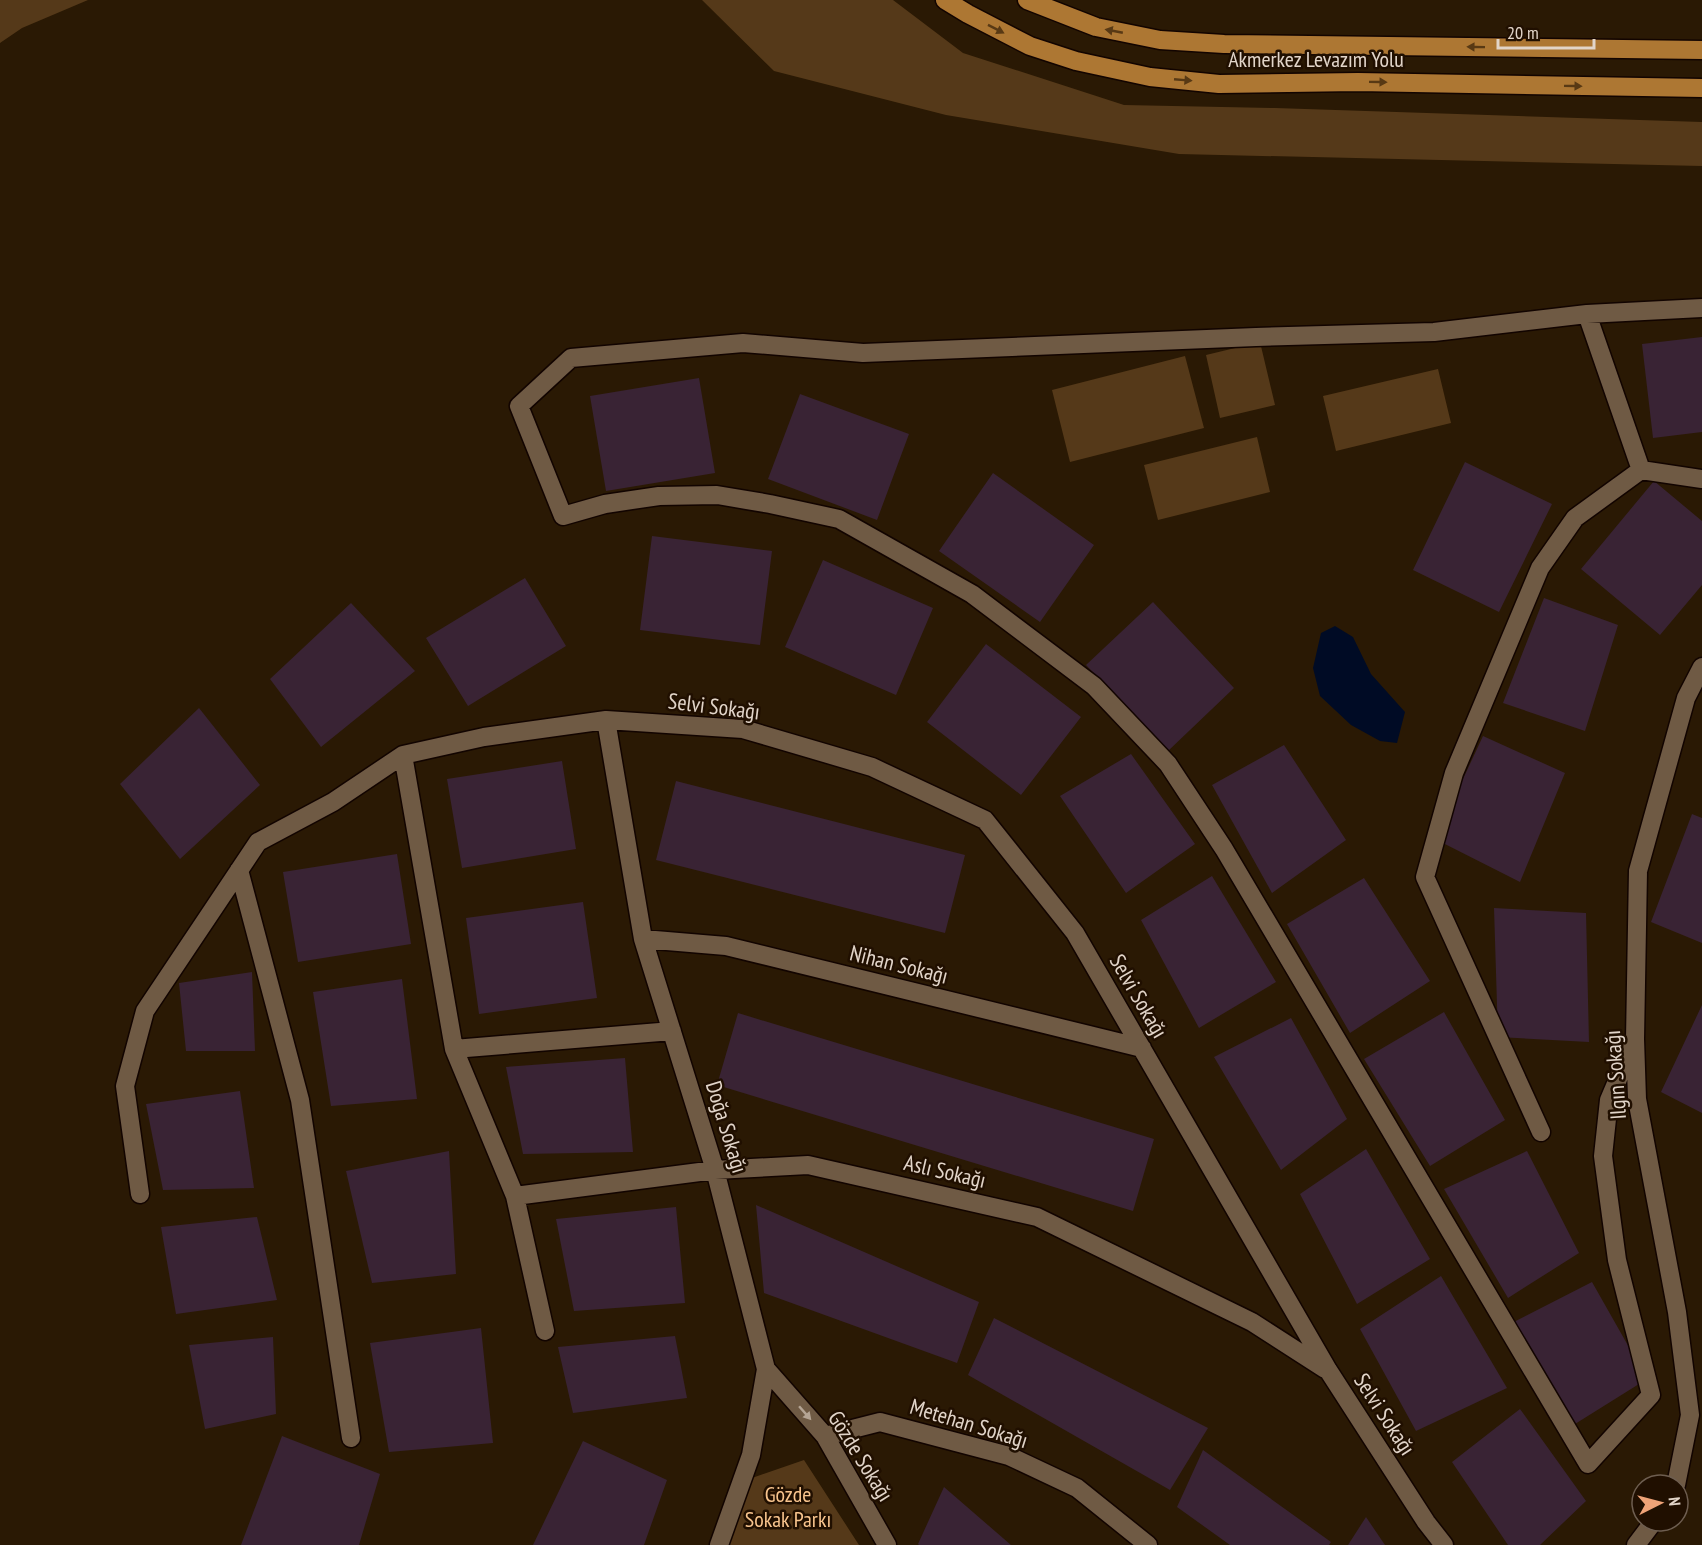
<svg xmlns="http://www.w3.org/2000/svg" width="1702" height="1545" font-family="'PT Sans Narrow',sans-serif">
<rect width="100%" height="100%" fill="#2a1904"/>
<path fill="#553919" d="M 0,0 L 88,0 L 22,28 L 0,43 Z
M 702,0 L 893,0 L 963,53 L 1124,105 L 1275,108 L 1702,122 L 1702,166 L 1179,154 L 946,115 L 774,71 Z
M 1260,342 L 1275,405 L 1220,418 L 1206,355 Z
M 1185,356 L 1204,428 L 1070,462 L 1052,390 Z
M 1438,369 L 1451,423 L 1336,451 L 1323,396 Z
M 1257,437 L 1270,492 L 1158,520 L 1144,465 Z
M 804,1460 L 859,1545 L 726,1545 L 752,1478 Z"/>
<path fill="#000b25" d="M 1335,626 L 1353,637 L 1371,674 L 1405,712 L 1397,743 L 1380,741 L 1351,725 L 1320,696 L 1313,668 L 1321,633 Z"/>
<path fill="#392334" d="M 1702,337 L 1702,432 L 1653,438 L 1642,344 Z
M 699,378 L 715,473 L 606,491 L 590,396 Z
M 800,394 L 909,434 L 877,520 L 768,479 Z
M 1465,462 L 1552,504 L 1499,612 L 1413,570 Z
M 993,473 L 1094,545 L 1040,622 L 939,551 Z
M 1654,481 L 1702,521 L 1702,585 L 1660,635 L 1581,569 Z
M 652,536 L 772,551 L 760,645 L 640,630 Z
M 823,560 L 933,608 L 896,695 L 785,647 Z
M 525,578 L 566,646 L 468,706 L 426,638 Z
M 1544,598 L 1618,625 L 1585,731 L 1503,703 Z
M 1153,602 L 1234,688 L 1168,751 L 1086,665 Z
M 351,603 L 415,671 L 321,747 L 270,679 Z
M 986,644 L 1081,717 L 1021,795 L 927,722 Z
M 199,708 L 260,785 L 180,859 L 120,784 Z
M 1483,736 L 1565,773 L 1520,882 L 1435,839 Z
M 1284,745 L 1346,840 L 1272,893 L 1212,785 Z
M 1131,754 L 1195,844 L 1126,893 L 1060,796 Z
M 562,761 L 576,849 L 462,868 L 447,779 Z
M 676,781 L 965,855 L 945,933 L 656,860 Z
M 1692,814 L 1702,818 L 1702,943 L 1651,922 Z
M 397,854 L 411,944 L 298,962 L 283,872 Z
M 1212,876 L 1276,982 L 1199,1028 L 1141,920 Z
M 1364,878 L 1430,981 L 1350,1033 L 1287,924 Z
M 583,902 L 597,998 L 479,1014 L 466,918 Z
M 1494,908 L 1586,913 L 1589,1042 L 1498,1037 Z
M 252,972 L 255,1051 L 186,1051 L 179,983 Z
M 402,979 L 417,1099 L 331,1106 L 313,992 Z
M 1702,1005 L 1702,1113 L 1661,1092 Z
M 1444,1012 L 1505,1120 L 1430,1166 L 1364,1059 Z
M 738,1013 L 1154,1139 L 1133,1211 L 717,1085 Z
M 1291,1018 L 1347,1119 L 1281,1170 L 1214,1057 Z
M 625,1058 L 633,1152 L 523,1154 L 506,1067 Z
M 240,1091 L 254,1188 L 163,1190 L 146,1104 Z
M 1366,1149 L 1430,1259 L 1357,1304 L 1300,1194 Z
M 449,1151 L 456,1274 L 372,1283 L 346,1171 Z
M 1527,1151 L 1579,1253 L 1508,1298 L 1444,1189 Z
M 756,1205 L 979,1302 L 957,1363 L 764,1293 Z
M 676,1207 L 685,1303 L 574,1311 L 556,1219 Z
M 257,1217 L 277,1300 L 176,1314 L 161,1227 Z
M 1441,1276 L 1507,1388 L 1416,1431 L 1360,1329 Z
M 1592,1282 L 1647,1379 L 1567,1429 L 1506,1326 Z
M 994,1318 L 1208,1428 L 1170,1490 L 968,1375 Z
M 481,1328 L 493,1443 L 389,1452 L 370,1343 Z
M 675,1336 L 687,1398 L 573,1413 L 558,1347 Z
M 273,1337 L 276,1414 L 205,1429 L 189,1345 Z
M 1520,1409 L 1586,1501 L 1540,1545 L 1508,1545 L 1452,1462 Z
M 282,1436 L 380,1474 L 359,1545 L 241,1545 Z
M 583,1441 L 667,1480 L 644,1545 L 533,1545 Z
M 1203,1450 L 1331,1542 L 1329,1545 L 1230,1545 L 1177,1507 Z
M 944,1487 L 1011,1545 L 919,1545 L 918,1544 Z
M 1366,1517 L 1385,1545 L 1348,1545 Z"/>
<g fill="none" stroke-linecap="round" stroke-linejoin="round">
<defs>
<path id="minor" d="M 1641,470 L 1702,479
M 606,720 L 643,939 L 715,1170 L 766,1369 L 751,1455 L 719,1545
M 403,755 L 454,1049 L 515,1196 L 545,1331
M 239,870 L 300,1100 L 351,1438
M 643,939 L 726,946 L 1142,1048
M 1635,1039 L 1609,1100 L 1603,1156 L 1617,1260 L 1651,1395 L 1588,1464 L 1224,849 L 1168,764 L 1094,686 L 972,594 L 839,519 L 770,504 L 717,495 L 659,496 L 605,504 L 563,516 L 519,406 L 571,358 L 743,343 L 863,353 L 1256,337 L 1434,332 L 1587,314 L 1702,308
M 454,1049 L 672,1031
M 1541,1132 L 1425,877 L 1454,773 L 1540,568 L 1575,518 L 1641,470 L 1587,314
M 140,1194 L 125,1086 L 145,1011 L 258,842 L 333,802 L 403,755 L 484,737 L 606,720 L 743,729 L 872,767 L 985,820 L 1075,933 L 1328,1370 L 1426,1522 L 1444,1545
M 515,1196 L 715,1170 L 808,1165 L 1037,1217 L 1252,1322 L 1325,1369
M 766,1369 L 825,1436 L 887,1545
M 825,1436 L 880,1422 L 1009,1456 L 1077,1488 L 1148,1545
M 1676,1485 L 1690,1415 L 1677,1312 L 1637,1099 L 1635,1039 L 1638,871 L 1686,698 L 1702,667
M 1636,1545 L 1654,1521"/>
<path id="major" d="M 945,0 L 968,14 L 1030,46 L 1076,61 L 1150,77 L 1219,84 L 1358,82 L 1702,88
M 1027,0 L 1096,27 L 1160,40 L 1224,44 L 1702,50"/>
</defs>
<use href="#minor" stroke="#120400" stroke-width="21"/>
<use href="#major" stroke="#120400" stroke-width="21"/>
<use href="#minor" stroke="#6f5a44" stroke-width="18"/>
<use href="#major" stroke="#ad7733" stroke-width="18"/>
</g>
<defs><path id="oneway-solid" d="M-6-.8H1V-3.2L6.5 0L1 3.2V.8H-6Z" transform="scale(1.5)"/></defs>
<g fill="#583914">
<use href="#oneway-solid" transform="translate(996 29) rotate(27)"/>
<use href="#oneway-solid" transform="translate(1114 31) rotate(-169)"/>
<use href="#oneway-solid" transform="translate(1476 47) rotate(-179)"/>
<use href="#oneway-solid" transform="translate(1183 80) rotate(5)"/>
<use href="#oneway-solid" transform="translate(1378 82) rotate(1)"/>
<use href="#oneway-solid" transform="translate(1573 86) rotate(1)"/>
</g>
<use fill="#b4a494" href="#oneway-solid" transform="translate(805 1413) rotate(49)"/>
<g text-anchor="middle" stroke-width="5" stroke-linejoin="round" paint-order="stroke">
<g font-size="22" fill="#e2d5c9" stroke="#200f00">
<text x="1316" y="67">Akmerkez Levazım Yolu</text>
<text transform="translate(714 706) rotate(7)" y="8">Selvi Sokağı</text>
<text transform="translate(899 964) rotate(14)" y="8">Nihan Sokağı</text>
<text transform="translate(1139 996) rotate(60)" y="8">Selvi Sokağı</text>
<text transform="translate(1615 1075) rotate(-94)" y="8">Ilgın Sokağı</text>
<text transform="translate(727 1127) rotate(73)" y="8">Doğa Sokağı</text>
<text transform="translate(945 1171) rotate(13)" y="8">Aslı Sokağı</text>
<text transform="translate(1385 1414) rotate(57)" y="8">Selvi Sokağı</text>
<text transform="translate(969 1423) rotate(17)" y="8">Metehan Sokağı</text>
<text transform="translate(861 1456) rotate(58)" y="8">Gözde Sokağı</text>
</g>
<g font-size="22" fill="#f8c48d" stroke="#200f00">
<text x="788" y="1502">Gözde<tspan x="788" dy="25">Sokak Parkı</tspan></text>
</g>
</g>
<g transform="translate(1660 1503) rotate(84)"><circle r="28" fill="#200f00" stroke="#6e5e50" stroke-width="1.5"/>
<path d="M0-4.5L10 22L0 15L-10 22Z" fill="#efa377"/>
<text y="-9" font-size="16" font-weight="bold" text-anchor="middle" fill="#e2d5c9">N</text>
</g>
<path d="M1498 39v9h96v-9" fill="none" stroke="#e2d5c9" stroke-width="3"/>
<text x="1507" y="39" font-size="18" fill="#e2d5c9" stroke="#200f00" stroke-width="4.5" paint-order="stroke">20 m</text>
</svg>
